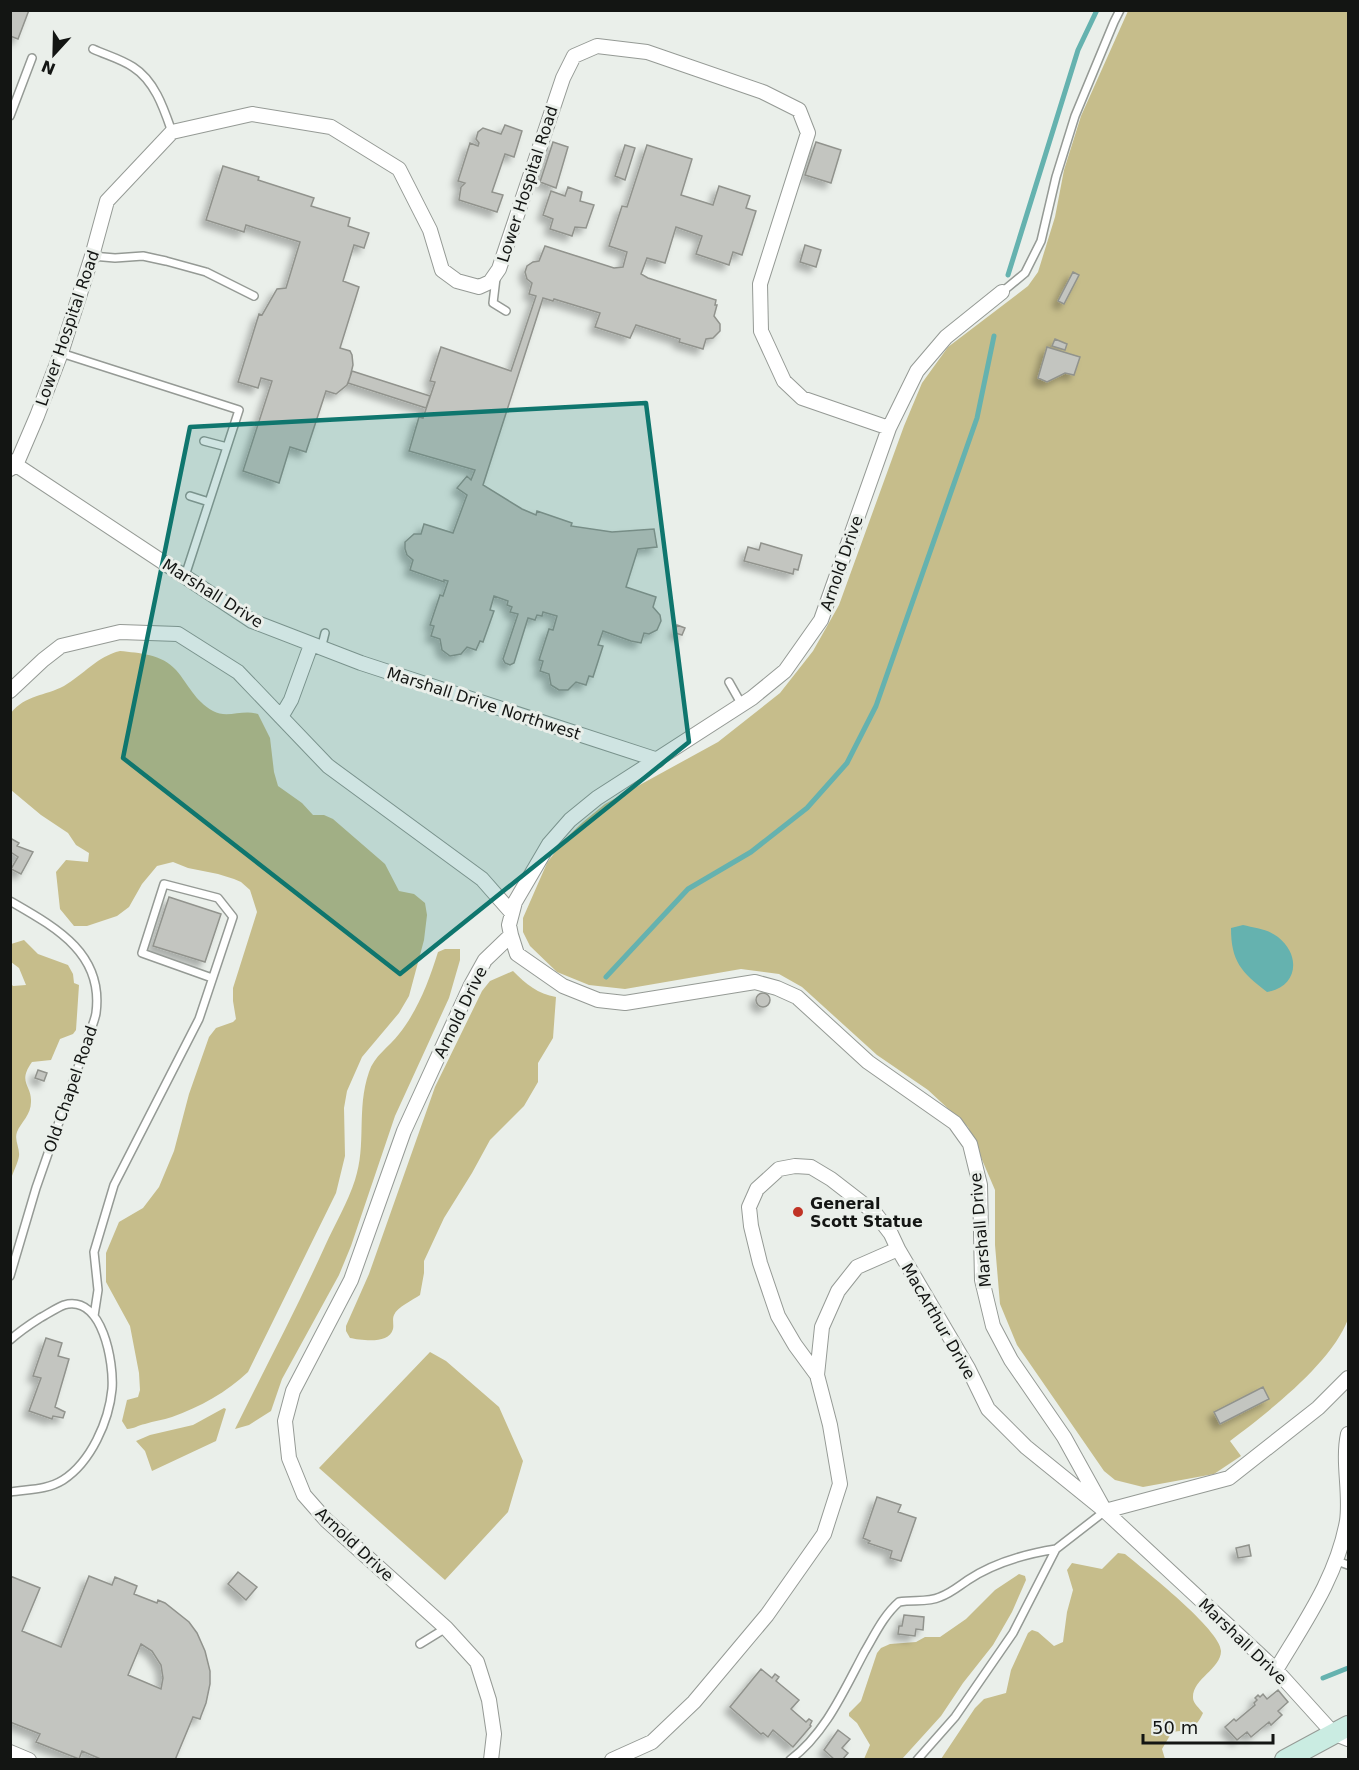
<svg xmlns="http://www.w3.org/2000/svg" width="1359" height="1770" font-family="'DejaVu Sans',sans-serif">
<defs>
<filter id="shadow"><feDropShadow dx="-5.5" dy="5.5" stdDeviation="3" flood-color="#0004"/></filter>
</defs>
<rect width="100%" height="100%" fill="#eaefea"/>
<path fill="#c6bd8b" d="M 1128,11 L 1348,11 L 1348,1319 C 1332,1363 1267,1413 1230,1441 L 1241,1456 L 1214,1474 L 1143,1487 L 1115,1480 L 1104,1471 L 1017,1345 L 1000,1304 L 995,1245 L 995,1190 L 968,1127 L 928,1090 L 877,1055 L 802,987 L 779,974 L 741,969 L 625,989 L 589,985 L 557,972 L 530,946 L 523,932 L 523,918 L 547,863 L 563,841 L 583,822 L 605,804 L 718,742 L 780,693 L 813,651 L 839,605 L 904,426 L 922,383 L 948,347 L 1028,286 L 1038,272 L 1055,217 L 1064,170 L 1081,116 Z
M 120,651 C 139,653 162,654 176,670 C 189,685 194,700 213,711 C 227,719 242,709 258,714 L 270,738 L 274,772 L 278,786 L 302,803 L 313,815 L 324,815 L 333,819 L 385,864 L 399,891 L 414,894 L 425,903 L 427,915 L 424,940 L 409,996 L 399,1013 L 362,1057 L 347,1091 L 344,1108 L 345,1156 L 336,1193 L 248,1372 C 227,1392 200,1407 172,1417 C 163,1420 154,1421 145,1424 C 138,1425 134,1429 127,1429 L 122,1421 L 127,1400 L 138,1397 L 140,1390 L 139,1373 L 130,1326 L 106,1282 L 106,1253 L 119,1222 L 143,1208 L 159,1187 L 174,1151 L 189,1094 L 209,1037 L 216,1028 L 233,1022 L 236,1019 L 233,1001 L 233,988 L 257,912 L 250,890 L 241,882 L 234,879 L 218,874 L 188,868 L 173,862 L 157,866 L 142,884 L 129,907 L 117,916 L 87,926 L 74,926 L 60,909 L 56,872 L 66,860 L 88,862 L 89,853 L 76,845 L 68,833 L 41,815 L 11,790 L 11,713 C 25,695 45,696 64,686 C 83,675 98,656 120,651 Z
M 24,940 L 38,954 L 68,965 L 73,974 L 74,983 L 79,985 L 76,1030 L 73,1034 L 60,1039 L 51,1060 L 32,1062 C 17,1083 32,1085 31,1102 C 31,1115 21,1122 17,1132 C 14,1140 20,1148 19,1156 C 18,1163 13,1172 11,1179 L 11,984 L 13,986 L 26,985 L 19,968 L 11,962 L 11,944 Z
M 445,949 L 460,949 L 460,960 L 449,998 L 395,1116 L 351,1246 L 339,1275 L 282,1379 L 271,1411 L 249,1425 L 235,1429 C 265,1368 297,1308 325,1246 C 335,1224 348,1202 355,1180 C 367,1144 356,1110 369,1072 C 374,1056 389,1047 399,1034 C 418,1010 429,981 438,952 Z
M 513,971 C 526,984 538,994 556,997 L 553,1038 L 538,1063 L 538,1082 L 524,1106 L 490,1140 L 472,1173 L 444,1218 L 424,1261 L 424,1273 L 420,1295 C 413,1300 397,1307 394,1315 C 392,1319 394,1325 393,1329 C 389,1345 361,1340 350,1338 L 346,1331 L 346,1326 L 369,1274 L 435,1087 L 482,991 L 490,981 Z
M 430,1352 L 446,1361 L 499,1407 L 523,1461 L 508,1512 L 445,1580 L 319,1468 Z
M 224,1408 L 226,1409 L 216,1441 L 152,1471 L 145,1451 L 136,1441 L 150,1435 L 193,1425 Z
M 1118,1553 L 1125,1554 C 1143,1569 1221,1630 1221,1651 C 1221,1669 1192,1679 1193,1698 C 1193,1703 1200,1709 1203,1713 C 1196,1729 1188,1730 1172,1732 L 1162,1749 L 1165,1759 L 941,1759 L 975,1708 L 984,1699 L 1006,1693 L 1011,1670 L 1028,1633 L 1032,1630 L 1038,1632 L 1054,1646 L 1063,1642 L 1067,1612 L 1073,1590 L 1067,1570 L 1072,1563 L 1102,1569 Z
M 1019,1574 L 1025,1576 L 1026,1580 L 1012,1612 L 993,1645 L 963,1683 L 941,1716 L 902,1759 L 864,1759 L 870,1745 L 857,1723 L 849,1716 L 849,1713 L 861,1701 L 877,1653 L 881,1648 L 890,1644 L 916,1642 L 925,1637 L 940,1637 L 966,1619 L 995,1590 Z"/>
<path fill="#65b2af" d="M 1243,925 C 1255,928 1268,929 1278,937 C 1302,956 1297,987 1267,992 C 1241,972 1231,961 1231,928 Z"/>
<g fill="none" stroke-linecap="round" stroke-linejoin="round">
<path stroke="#65b2af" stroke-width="5" d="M 1008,275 L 1078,50 L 1097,10
M 606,977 L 688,889 L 751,852 L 807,808 L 847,763 L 876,706 L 977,418 L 994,336
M 1323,1678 L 1348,1668"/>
</g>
<path fill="#c3c5c0" stroke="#91938d" stroke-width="1.5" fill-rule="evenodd" filter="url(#shadow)" d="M 10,10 L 29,10 L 18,39 L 10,36 Z
M 505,125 L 522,131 L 514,157 L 505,154 L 492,192 L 503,195 L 497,212 L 459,200 L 461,187 L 465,183 L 458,181 L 470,143 L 478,146 L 479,143 L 476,139 L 478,132 L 483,128 L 501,134 Z
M 553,142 L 568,147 L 556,188 L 540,182 Z
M 816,142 L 841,150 L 831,183 L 805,175 Z
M 625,145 L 635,148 L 625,180 L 615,176 Z
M 647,145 L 692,159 L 681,195 L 713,205 L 719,186 L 750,196 L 746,208 L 756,211 L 742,255 L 733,252 L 729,265 L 696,254 L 702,236 L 676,227 L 665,263 L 647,258 L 641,274 L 648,278 L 716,300 L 715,305 L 717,305 L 714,316 L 720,324 L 720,331 L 713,338 L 706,339 L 703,349 L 679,342 L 680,339 L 636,325 L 630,338 L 595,327 L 600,313 L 554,299 L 553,301 L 543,298 L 483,485 L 522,509 L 536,515 L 537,511 L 572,523 L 571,526 L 612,532 L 654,529 L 657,547 L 638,549 L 626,587 L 656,597 L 653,607 L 660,615 L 661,621 L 657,630 L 649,634 L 644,633 L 641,643 L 631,641 L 603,631 L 598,645 L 603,646 L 593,677 L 589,676 L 586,685 L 576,682 L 568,690 L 559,690 L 551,685 L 549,674 L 540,671 L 543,661 L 539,660 L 549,629 L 553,630 L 557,616 L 543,612 L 542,616 L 537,615 L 535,620 L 528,618 L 514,663 L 510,665 L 505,663 L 503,659 L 518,614 L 510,612 L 512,607 L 507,605 L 508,601 L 494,596 L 490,610 L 494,611 L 483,642 L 480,641 L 476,650 L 467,647 L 461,654 L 450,656 L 442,650 L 440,639 L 431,636 L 434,626 L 430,625 L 440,595 L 443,596 L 448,581 L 444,580 L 444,582 L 410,570 L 413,560 L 407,555 L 405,549 L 405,542 L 414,534 L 421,534 L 424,524 L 453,533 L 467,495 L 457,488 L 467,476 L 471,480 L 475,470 L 409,451 L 419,417 L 423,418 L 435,382 L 430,381 L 441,347 L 511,371 L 536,296 L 529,294 L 532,283 L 527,279 L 525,272 L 527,266 L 533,262 L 539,261 L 545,246 L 614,268 L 623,267 L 627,252 L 609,246 L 622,206 L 627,207 Z
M 223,166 L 259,177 L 258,180 L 314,198 L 311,206 L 350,218 L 348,226 L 369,233 L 364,248 L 354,245 L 343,281 L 359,287 L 340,348 L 350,351 L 352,355 L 353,365 L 350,377 L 347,385 L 336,394 L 326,391 L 306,452 L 290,447 L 279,483 L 243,471 L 272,381 L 261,378 L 258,388 L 238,382 L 259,314 L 262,315 L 277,289 L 286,288 L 300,242 L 246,225 L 244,232 L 206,220 Z
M 568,187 L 582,192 L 580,201 L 594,205 L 586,228 L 575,227 L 572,236 L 550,229 L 553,219 L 543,215 L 551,191 L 565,196 Z
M 805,245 L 821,250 L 816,267 L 800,262 Z
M 1073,272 L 1079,275 L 1064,304 L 1058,301 Z
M 1055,339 L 1067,344 L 1065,350 L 1052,346 Z
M 1047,347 L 1080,357 L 1074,375 L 1065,373 L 1047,382 L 1038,378 Z
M 352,371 L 430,396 L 426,408 L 348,383 Z
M 761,543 L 802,555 L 798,570 L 794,569 L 793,574 L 744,561 L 748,547 L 759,550 Z
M 677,625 L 685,628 L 682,635 L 675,633 Z
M 10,838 L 19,843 L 17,846 L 33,852 L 21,874 L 11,869 L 18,857 L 12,853 L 10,856 Z
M 169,897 L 221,914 L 205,962 L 153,946 Z
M756 1000a7 7 0 1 1 14 0a7 7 0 1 1-14 0Z
M 38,1070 L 47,1073 L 44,1081 L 35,1078 Z
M 46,1338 L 62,1343 L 58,1356 L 69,1359 L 55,1407 L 65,1412 L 63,1418 L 53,1416 L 52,1419 L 29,1411 L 41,1378 L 33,1376 Z
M 1263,1387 L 1269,1399 L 1220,1424 L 1214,1412 Z
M 877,1497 L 901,1505 L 898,1512 L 916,1518 L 901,1561 L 890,1558 L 892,1551 L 868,1543 L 870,1541 L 863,1538 Z
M 1249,1545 L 1251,1556 L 1238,1558 L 1236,1548 Z
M 238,1572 L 257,1587 L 246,1600 L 228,1584 Z
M 10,1576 L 40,1588 L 22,1631 L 61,1647 L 89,1576 L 112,1585 L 115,1577 L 137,1586 L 134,1594 L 157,1603 L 158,1600 L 165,1603 L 189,1622 L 197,1633 L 205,1651 L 210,1671 L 210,1684 L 206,1703 L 201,1716 L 200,1719 L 193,1717 L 175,1760 L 103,1760 L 82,1751 L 79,1759 L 36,1742 L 40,1734 L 10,1722 ZM 141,1644 L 152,1651 L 161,1665 L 163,1678 L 161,1689 L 128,1675 Z
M 904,1615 L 924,1617 L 923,1630 L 916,1629 L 915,1636 L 898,1634 L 899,1626 L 902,1626 Z
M 761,1669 L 772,1678 L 775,1674 L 779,1677 L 776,1681 L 799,1700 L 791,1709 L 806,1722 L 809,1719 L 812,1721 L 810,1725 L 811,1726 L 793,1747 L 773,1730 L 768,1737 L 763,1733 L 761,1734 L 730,1707 Z
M 1278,1690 L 1288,1702 L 1278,1711 L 1282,1715 L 1271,1725 L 1269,1722 L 1251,1737 L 1247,1732 L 1237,1740 L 1225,1727 L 1234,1719 L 1236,1721 L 1255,1705 L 1254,1703 L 1257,1700 L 1255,1698 L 1258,1695 L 1260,1697 L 1263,1694 L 1267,1699 Z
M 838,1730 L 850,1739 L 842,1748 L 848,1753 L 842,1760 L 835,1760 L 824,1750 Z"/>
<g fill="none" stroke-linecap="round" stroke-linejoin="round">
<defs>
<path id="lane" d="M 93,49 C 106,55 121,59 133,67 C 155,81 164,109 172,132
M 10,116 L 32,58
M 92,256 L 115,258 L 143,256 L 166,261 L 206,272 L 254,296
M 496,278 L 493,303 L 506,311
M 1002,292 L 1025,273 L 1041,241 L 1056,177 L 1075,116 L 1114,22 L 1120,10
M 61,353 L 239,410 L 185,576
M 204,441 L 227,447
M 190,496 L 209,502
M 321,649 L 325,633
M 729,682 L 742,705
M 10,901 C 55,927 104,953 96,1013 C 95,1020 91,1028 89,1036 L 36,1188 L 10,1276
M 94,1316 L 98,1290 L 94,1252 L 114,1185 L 199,1019 L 233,917 L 218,898 L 164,884 L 142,953 L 212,978
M 10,1340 C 20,1331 29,1325 40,1318 C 48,1314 56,1308 64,1305 C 103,1294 114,1364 112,1389 C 109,1421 91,1462 63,1480 C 47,1490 29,1489 10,1492
M 1337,1561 L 1348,1565
M 420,1644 L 446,1628
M 790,1760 C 826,1733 844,1690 865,1651 C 875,1634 884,1615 899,1602 C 913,1599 927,1603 940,1597 C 951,1593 959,1586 968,1580 C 995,1562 1025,1554 1056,1549
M 917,1760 L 955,1717 L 1013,1633 L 1056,1549 L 1105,1511"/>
<path id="street" d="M 1002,292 L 946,337 L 917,371 L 889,428 L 821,620 L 785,671 L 752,698 L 597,798 L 570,820 L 549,844 L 515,902 L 509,925 L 511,935 L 517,954 L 563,986 L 598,1000 L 625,1003 L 755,982 L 777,988 L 797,997 L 868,1062 L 955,1123 L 970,1144 L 980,1185 L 982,1280 L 993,1326 L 1011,1360 L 1064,1437 L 1105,1511 L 1276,1670 L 1333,1733 L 1348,1739
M 10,461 L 252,621 L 361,663 L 658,760
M 10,469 L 16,465 L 37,416 L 61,353 L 92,256 L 107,201 L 172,132 L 252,114 L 331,127 L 399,169 L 430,230 L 442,270 L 457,281 L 479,287 L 490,282 L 499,269 L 563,78 L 574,56 L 597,46 L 647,52 L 763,92 L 799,110 L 808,133 L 760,284 L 761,331 L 784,381 L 802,398 L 889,428
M 10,691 L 43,660 L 61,646 L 120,632 L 178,634 L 238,672 L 328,766 L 482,879 L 512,913
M 281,717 L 291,700 L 311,645
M 817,1375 L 795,1345 L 778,1316 L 760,1263 L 751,1226 L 749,1207 L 757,1189 L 779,1169 L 795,1166 L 811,1167 L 831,1179 L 875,1213 L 891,1234 L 898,1249
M 1276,1670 C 1304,1623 1337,1577 1347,1521 C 1351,1493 1342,1462 1348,1434
M 10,1752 L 29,1760
M 491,1760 L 494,1734 L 489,1700 L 477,1662 L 446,1628 L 326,1520 L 304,1495 L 289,1458 L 285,1421 L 293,1391 L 351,1280 L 404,1131 L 470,987 L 485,960 L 511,935
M 612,1760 L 652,1742 L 694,1702 L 767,1615 L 824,1534 L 840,1484 L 830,1425 L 817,1375 L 822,1327 L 838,1291 L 857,1267 L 898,1249 L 968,1368 L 988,1409 L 1026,1447 L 1105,1511 L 1229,1478 L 1318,1408 L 1348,1378"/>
<path id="secondary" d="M 1285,1760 L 1348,1726"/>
</defs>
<use href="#lane" stroke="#959a95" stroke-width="10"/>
<use href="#street" stroke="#959a95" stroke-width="16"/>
<use href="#secondary" stroke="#959a95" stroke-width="22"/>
<use href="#lane" stroke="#fff" stroke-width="7"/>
<use href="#street" stroke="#fff" stroke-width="14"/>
<use href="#secondary" stroke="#caece2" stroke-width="20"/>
</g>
<path fill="#0f766e" fill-opacity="0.2" stroke="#0f766e" stroke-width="4.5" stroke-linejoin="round" d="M 646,403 L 689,742 L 400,974 L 123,758 L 190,427 Z"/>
<circle fill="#c03325" stroke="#eaefea" stroke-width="2" cx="798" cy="1212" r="6"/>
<g text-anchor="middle" stroke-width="6" stroke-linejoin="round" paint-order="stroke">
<g font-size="16" fill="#131513" stroke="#eaefea">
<text transform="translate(527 184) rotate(-72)" y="6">Lower Hospital Road</text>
<text transform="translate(67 328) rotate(-71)" y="6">Lower Hospital Road</text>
<text transform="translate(841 563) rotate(-71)" y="6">Arnold Drive</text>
<text transform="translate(213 593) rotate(32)" y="6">Marshall Drive</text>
<text transform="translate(484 703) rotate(18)" y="6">Marshall Drive Northwest</text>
<text transform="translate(460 1012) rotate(-64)" y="6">Arnold Drive</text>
<text transform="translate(70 1089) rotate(-71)" y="6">Old Chapel Road</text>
<text transform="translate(980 1230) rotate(-95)" y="6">Marshall Drive</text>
<text transform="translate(939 1321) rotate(60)" y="6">MacArthur Drive</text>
<text transform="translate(355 1544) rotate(43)" y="6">Arnold Drive</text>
<text transform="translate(1243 1641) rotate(44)" y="6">Marshall Drive</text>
</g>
<g font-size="16" font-weight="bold" fill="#131513" stroke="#eaefea" text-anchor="start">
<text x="810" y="1209">General<tspan x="810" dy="18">Scott Statue</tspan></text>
</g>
</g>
<rect width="1359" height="1770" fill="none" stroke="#131513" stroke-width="24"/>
<g transform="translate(54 54) rotate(202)" stroke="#eaefea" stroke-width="4.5" paint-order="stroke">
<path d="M0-4.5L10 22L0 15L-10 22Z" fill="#131513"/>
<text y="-9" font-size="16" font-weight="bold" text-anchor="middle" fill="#131513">N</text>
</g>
<path d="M1143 1734v9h130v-9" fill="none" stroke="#131513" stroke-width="3"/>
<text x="1152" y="1734" font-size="18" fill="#131513" stroke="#eaefea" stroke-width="4.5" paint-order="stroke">50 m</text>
</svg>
